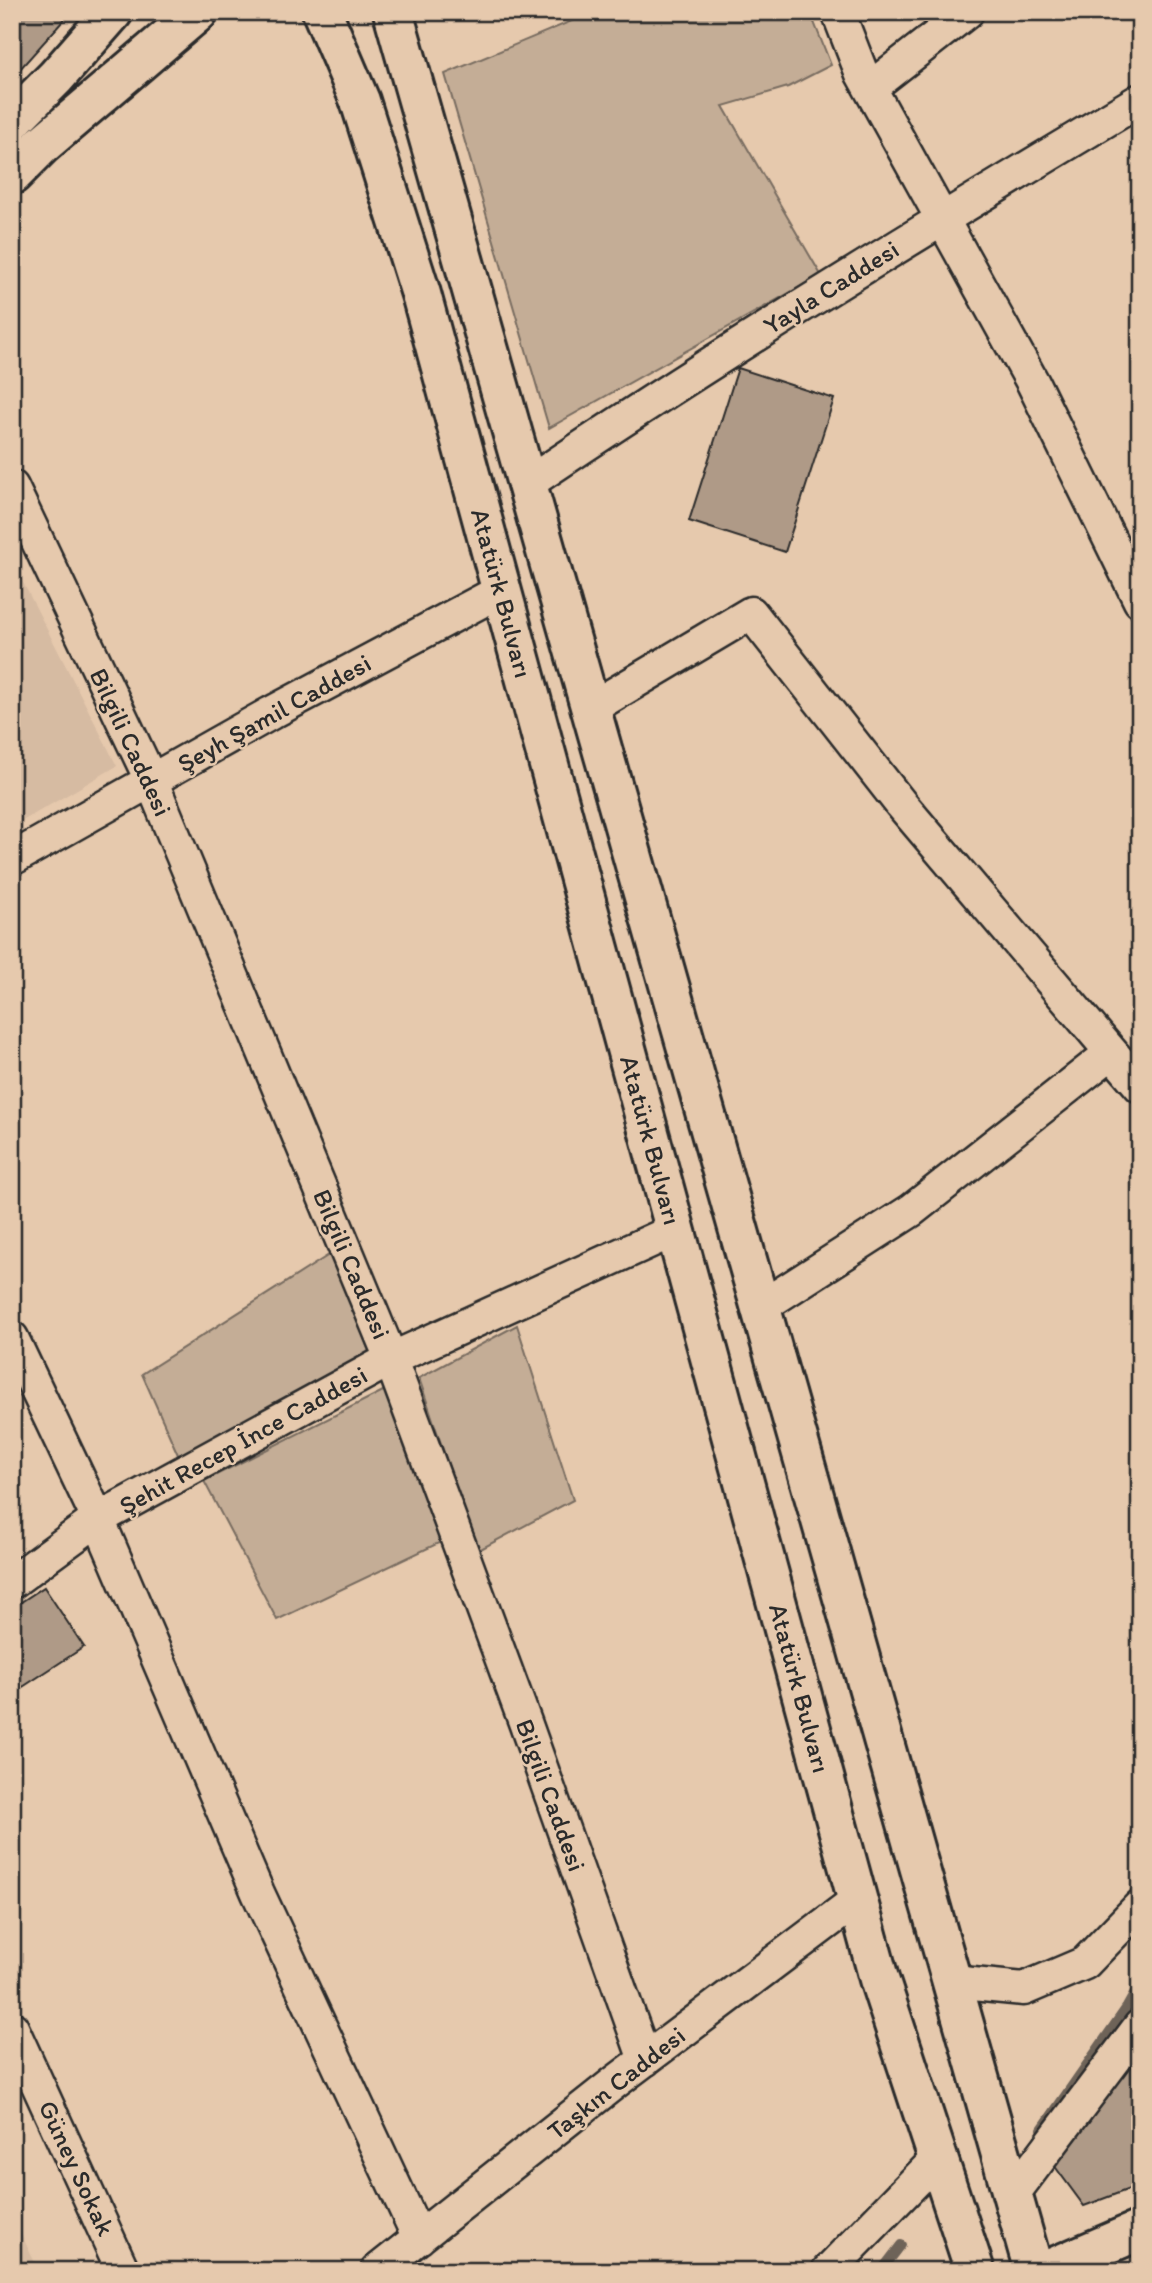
<svg xmlns="http://www.w3.org/2000/svg" width="1152" height="2283" font-family="Itim,sans-serif">
<rect width="100%" height="100%" fill="#e6c9ad"/>
<filter id="ink" filterUnits="userSpaceOnUse"><feTurbulence type="fractalNoise" baseFrequency=".0143" numOctaves="2"/><feDisplacementMap in="SourceGraphic" scale="14" xChannelSelector="R" yChannelSelector="G"/><feConvolveMatrix kernelMatrix="1 2 1 2 8 2 1 2 1" color-interpolation-filters="sRGB"/></filter>
<g filter="url(#ink)">
<path fill="#d6bba2" d="M 12,561 L 117,766 L 12,827 Z
M 12,2215 L 39,2271 L 12,2271 Z"/>
<path fill="#c4ad96" stroke="#786c60" stroke-width="2" d="M 593,12 L 810,12 L 831,65 L 788,87 L 723,106 L 821,275 L 549,428 L 445,74 Z
M 332,1253 L 370,1354 L 179,1457 L 142,1374 Z
M 517,1325 L 573,1500 L 477,1551 L 419,1378 Z
M 389,1388 L 445,1540 L 277,1620 L 204,1481 Z"/>
<g fill="none" stroke-linecap="round" stroke-linejoin="round">
<path stroke="#6e6359" stroke-width="10" d="M 1042,2129 L 1127,2007 L 1140,1984
M 881,2271 L 901,2245"/>
</g>
<path fill="#af9a87" stroke="#2b2b2b" stroke-width="2" d="M 12,12 L 71,12 L 12,78 Z
M 738,368 L 834,399 L 785,552 L 689,521 Z
M 44,1587 L 84,1647 L 12,1694 L 12,1608 Z
M 1140,2043 L 1140,2185 L 1084,2206 L 1048,2157 Z"/>
<g fill="none" stroke-linecap="round" stroke-linejoin="round">
<defs>
<path id="minor" d="M 838,12 L 862,74 L 1033,383 L 1140,601
M 870,88 L 967,12
M 527,484 C 727,349 933,224 1140,100
M 12,487 L 151,780 L 385,1344 L 525,1722 L 645,2060
M 591,708 L 751,613 L 901,804 L 1140,1086
M 12,859 L 271,713 L 502,590
M 761,1307 L 912,1210 L 1111,1053
M 12,1338 L 98,1519 L 258,1893 L 419,2238
M 12,1582 L 98,1519 L 391,1359 L 675,1230
M 952,1982 L 1024,1989 L 1085,1963 L 1140,1906
M 12,2028 L 123,2271
M 1013,2194 L 1140,2026
M 377,2271 L 614,2083 L 857,1900
M 828,2271 L 938,2158"/>
<path id="tertiary" d="M 1045,2271 L 1140,2230"/>
<path id="secondary" d="M 322,12 L 360,101 L 421,294 L 879,1979 L 975,2271
M 393,12 L 1034,2271
M 12,121 L 56,77 L 113,12
M 12,175 L 42,145 L 198,12"/>
</defs>
<use href="#minor" stroke="#2b2b2b" stroke-width="37"/>
<use href="#tertiary" stroke="#2b2b2b" stroke-width="44"/>
<use href="#secondary" stroke="#2b2b2b" stroke-width="44"/>
<use href="#minor" stroke="#e6c9ad" stroke-width="32"/>
<use href="#tertiary" stroke="#e6c9ad" stroke-width="38"/>
<use href="#secondary" stroke="#e6c9ad" stroke-width="38"/>
</g>
</g>
<g text-anchor="middle" stroke-width="5" stroke-linejoin="round" paint-order="stroke">
<g font-size="26" fill="#2b2b2b" stroke="#e6c9ad">
<text transform="translate(831 287) rotate(-32)" y="9">Yayla Caddesi</text>
<text transform="translate(502 593) rotate(75)" y="9">Atatürk Bulvarı</text>
<text transform="translate(274 713) rotate(-29)" y="9">Şeyh Şamil Caddesi</text>
<text transform="translate(131 742) rotate(65)" y="9">Bilgili Caddesi</text>
<text transform="translate(651 1140) rotate(75)" y="9">Atatürk Bulvarı</text>
<text transform="translate(352 1264) rotate(67)" y="9">Bilgili Caddesi</text>
<text transform="translate(243 1440) rotate(-29)" y="9">Şehit Recep İnce Caddesi</text>
<text transform="translate(800 1688) rotate(75)" y="9">Atatürk Bulvarı</text>
<text transform="translate(551 1795) rotate(70)" y="9">Bilgili Caddesi</text>
<text transform="translate(616 2083) rotate(-38)" y="9">Taşkın Caddesi</text>
<text transform="translate(77 2168) rotate(65)" y="9">Güney Sokak</text>
</g>
</g>
<rect width="1152" height="2283" fill="none" stroke="#e6c9ad" stroke-width="42"/>
<rect x="21" y="21" width="1110" height="2241" fill="none" stroke="#2b2b2b" stroke-width="2.5" filter="url(#ink)"/>
</svg>
